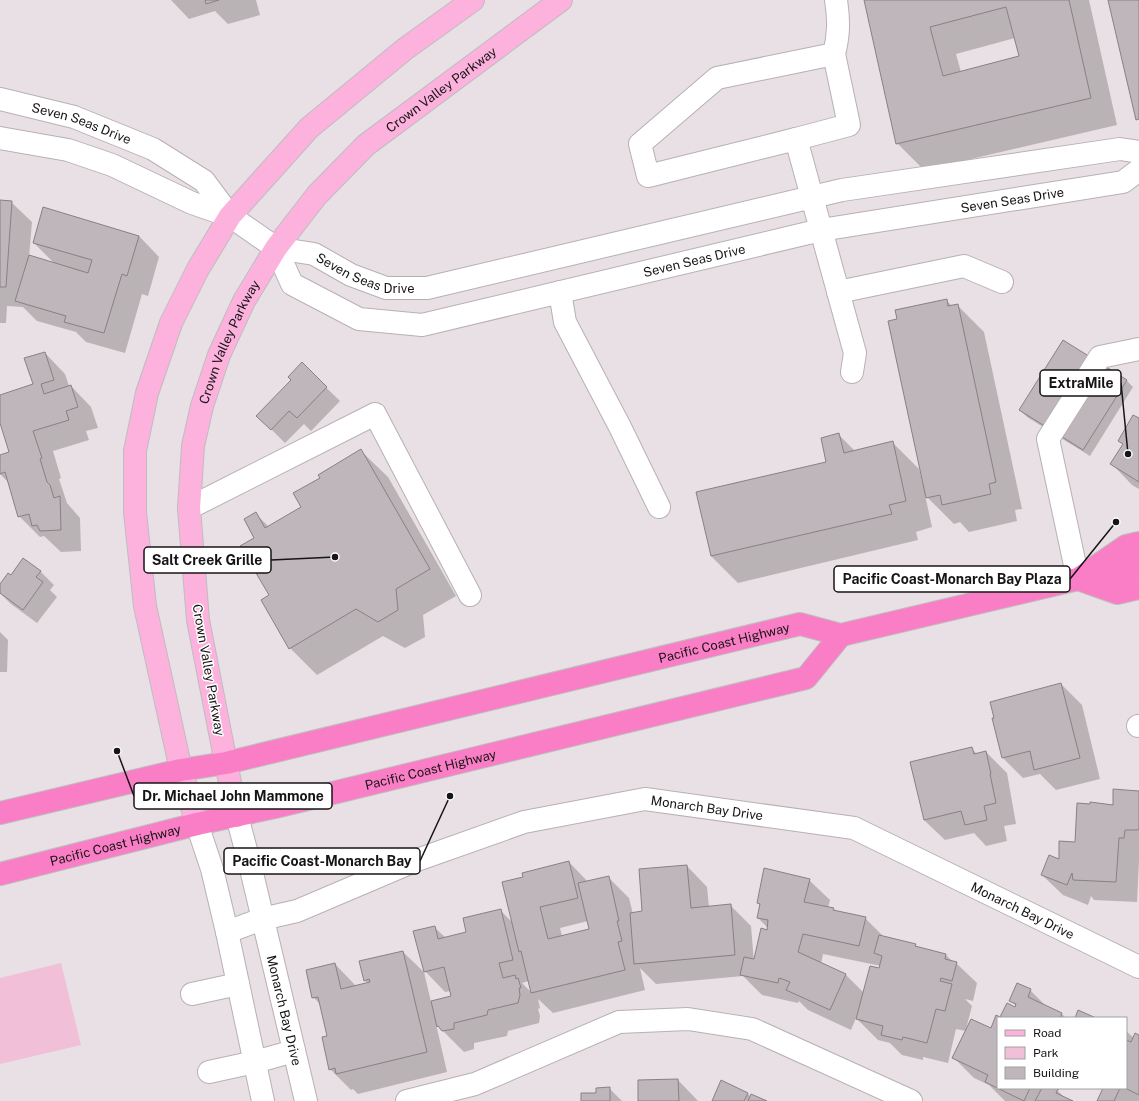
<svg xmlns="http://www.w3.org/2000/svg" width="1139" height="1101" font-family="'Public Sans',sans-serif">
<rect width="100%" height="100%" fill="#e8e0e4"/>
<path fill="#f1bfd8" d="M 61,963 L 81,1045 L 0,1064 L 0,978 Z"/>
<path fill="#0003" fill-rule="evenodd" d="M 171,0 L 257,0 L 256,0 L 260,15 L 228,24 L 215,11 L 189,19 Z
M 865,0 L 1089,0 L 1117,125 L 924,170 L 897,143 ZM 1015,38 L 1020,56 L 961,72 L 956,54 Z
M 0,201 L 11,202 L 32,222 L 29,257 L 55,264 L 34,243 L 139,236 L 159,257 L 148,296 L 142,294 L 125,353 L 86,342 L 76,332 L 37,321 L 23,307 L 7,306 L 6,323 L 0,323 Z
M 946,300 L 952,306 L 957,305 L 984,332 L 1022,509 L 1015,510 L 1017,521 L 969,532 L 960,522 L 954,524 L 925,495 L 932,527 L 916,532 L 918,540 L 738,583 L 711,556 L 697,493 L 828,462 L 839,435 L 855,451 L 892,442 L 919,469 L 923,484 L 924,484 L 898,320 Z
M 1063,341 L 1127,381 L 1133,387 L 1090,456 L 1027,417 L 1020,410 Z
M 45,353 L 65,374 L 69,386 L 71,386 L 91,407 L 98,428 L 86,431 L 89,440 L 53,451 L 61,478 L 59,479 L 67,503 L 80,518 L 81,551 L 61,552 L 44,536 L 40,537 L 19,516 L 9,483 L 0,474 L 0,458 L 10,453 L 0,420 L 0,396 L 34,385 Z
M 302,364 L 340,401 L 311,431 L 304,424 L 285,443 L 258,416 L 293,380 Z
M 1139,420 L 1139,489 L 1132,485 L 1112,464 L 1124,445 L 1119,441 Z
M 361,451 L 388,477 L 456,596 L 423,615 L 425,637 L 405,648 L 383,636 L 317,675 L 290,648 L 270,595 L 256,538 L 255,513 L 269,527 L 302,507 L 321,479 Z
M 24,559 L 41,572 L 54,585 L 50,590 L 57,597 L 37,623 L 11,604 L 0,593 L 0,586 L 11,577 Z
M 0,632 L 8,640 L 7,672 L 0,672 Z
M 1061,684 L 1082,705 L 1100,779 L 1056,790 L 1040,774 L 1023,778 L 1003,758 Z
M 972,749 L 977,754 L 986,752 L 1007,773 L 1016,824 L 1004,826 L 1007,841 L 986,846 L 974,833 L 945,840 L 924,820 Z
M 1139,792 L 1139,860 L 1137,902 L 1094,900 L 1091,896 L 1088,905 L 1063,895 L 1042,875 L 1060,860 L 1114,806 Z
M 569,862 L 588,882 L 608,877 L 629,898 L 633,914 L 643,912 L 687,866 L 707,887 L 709,907 L 730,905 L 751,926 L 754,962 L 768,928 L 758,918 L 761,906 L 758,903 L 809,880 L 830,900 L 828,908 L 833,909 L 836,911 L 865,918 L 885,938 L 915,945 L 919,948 L 946,955 L 952,961 L 956,963 L 977,983 L 973,1001 L 965,999 L 972,1006 L 966,1029 L 991,1029 L 997,1017 L 1000,1018 L 998,1018 L 998,1088 L 1060,1088 L 1058,1091 L 1066,1099 L 1071,1101 L 1005,1101 L 989,1085 L 974,1078 L 953,1057 L 966,1031 L 956,1029 L 948,1063 L 923,1057 L 923,1060 L 902,1055 L 890,1043 L 878,1040 L 856,1018 L 851,1030 L 808,1010 L 799,1001 L 798,1003 L 762,995 L 743,976 L 656,984 L 640,968 L 645,990 L 553,1013 L 538,999 L 540,1008 L 538,1009 L 540,1016 L 539,1023 L 508,1031 L 507,1036 L 474,1043 L 474,1049 L 464,1052 L 436,1024 L 447,1072 L 358,1094 L 353,1089 L 351,1090 L 330,1069 L 328,1037 L 321,1005 L 313,997 L 335,964 L 356,986 L 368,983 L 364,980 L 403,952 L 424,972 L 431,1002 L 452,996 L 451,991 L 445,992 L 425,971 L 434,927 L 446,938 L 468,933 L 500,910 L 513,923 L 524,878 ZM 588,921 L 590,929 L 562,936 L 560,928 ZM 823,954 L 881,966 L 864,993 L 846,975 L 821,964 ZM 529,981 L 532,993 L 522,983 Z
M 1030,990 L 1047,1007 L 1062,1014 L 1066,1018 L 1001,1018 L 1015,1008 L 1016,1006 L 1010,1000 Z
M 1126,1031 L 1134,1038 L 1139,1036 L 1139,1101 L 1098,1101 L 1104,1088 L 1126,1088 Z
M 678,1080 L 698,1101 L 639,1101 Z
M 609,1088 L 622,1101 L 582,1101 L 597,1094 Z
M 747,1093 L 751,1097 L 765,1101 L 713,1101 Z"/>
<path fill="#beb6ba" stroke="#888084" fill-rule="evenodd" d="M 205,0 L 219,0 L 206,4 Z
M 864,0 L 1069,0 L 1091,98 L 896,144 ZM 1006,7 L 1019,56 L 943,76 L 930,27 Z
M 1108,0 L 1139,0 L 1139,119 L 1136,120 Z
M 0,200 L 12,201 L 6,287 L 0,287 Z
M 43,207 L 139,236 L 127,276 L 122,274 L 104,333 L 64,322 L 66,316 L 15,301 L 29,255 L 88,273 L 92,260 L 33,243 Z
M 947,299 L 948,306 L 958,304 L 996,482 L 989,484 L 991,494 L 942,505 L 940,495 L 926,498 L 888,321 L 897,319 L 895,310 Z
M 1063,340 L 1127,380 L 1083,450 L 1019,410 Z
M 45,352 L 54,380 L 41,384 L 44,394 L 71,385 L 78,407 L 66,411 L 69,420 L 33,431 L 42,458 L 40,459 L 47,482 L 50,485 L 54,498 L 60,496 L 61,530 L 40,531 L 37,525 L 32,526 L 29,514 L 18,517 L 5,472 L 0,474 L 0,455 L 9,452 L 0,423 L 0,395 L 33,384 L 24,358 Z
M 302,362 L 327,387 L 297,418 L 289,411 L 271,430 L 256,416 L 291,380 L 288,377 Z
M 1133,415 L 1139,418 L 1139,482 L 1110,464 L 1123,444 L 1118,441 Z
M 839,433 L 844,453 L 893,441 L 906,501 L 889,505 L 892,514 L 711,556 L 696,492 L 826,462 L 821,438 Z
M 361,449 L 430,569 L 396,589 L 398,610 L 378,622 L 356,609 L 289,649 L 261,600 L 269,595 L 240,546 L 254,538 L 244,519 L 256,512 L 265,528 L 301,507 L 293,493 L 320,478 L 318,475 Z
M 23,558 L 41,571 L 36,577 L 43,582 L 23,610 L 0,593 L 0,584 L 8,573 L 11,575 Z
M 1061,683 L 1080,758 L 1034,770 L 1030,751 L 1002,758 L 992,718 L 994,718 L 990,702 Z
M 972,747 L 974,754 L 986,751 L 991,774 L 990,774 L 996,803 L 984,806 L 987,820 L 965,825 L 961,811 L 924,820 L 910,762 Z
M 1113,789 L 1139,791 L 1139,829 L 1138,830 L 1125,830 L 1124,838 L 1119,838 L 1116,882 L 1073,880 L 1072,873 L 1067,885 L 1041,875 L 1049,855 L 1059,859 L 1059,841 L 1075,842 L 1077,803 L 1090,804 L 1090,802 L 1113,805 Z
M 569,861 L 578,898 L 540,907 L 548,939 L 589,929 L 578,883 L 609,876 L 619,921 L 617,921 L 622,941 L 618,942 L 625,970 L 531,993 L 521,951 L 519,952 L 502,882 L 523,877 L 522,873 Z
M 687,865 L 691,908 L 731,904 L 735,955 L 634,964 L 630,913 L 642,911 L 639,869 Z
M 764,868 L 810,879 L 804,902 L 834,908 L 833,910 L 866,917 L 859,946 L 803,934 L 798,952 L 846,974 L 830,1010 L 786,990 L 790,982 L 785,980 L 779,978 L 778,983 L 740,975 L 744,957 L 754,959 L 761,928 L 767,930 L 768,920 L 757,918 L 760,904 L 757,903 Z
M 501,909 L 513,960 L 499,963 L 503,978 L 515,975 L 516,979 L 518,978 L 521,988 L 519,988 L 520,995 L 518,1003 L 488,1010 L 487,1015 L 454,1023 L 454,1029 L 442,1031 L 438,1026 L 437,1027 L 431,1001 L 451,996 L 444,967 L 424,972 L 413,931 L 435,926 L 438,939 L 466,932 L 463,918 Z
M 879,935 L 916,944 L 915,946 L 946,954 L 945,959 L 957,962 L 952,981 L 941,978 L 940,981 L 952,984 L 945,1011 L 936,1009 L 927,1043 L 903,1037 L 902,1040 L 881,1035 L 883,1026 L 856,1019 L 870,966 L 879,968 L 882,956 L 874,953 Z
M 403,951 L 427,1052 L 336,1074 L 335,1068 L 329,1070 L 322,1037 L 327,1036 L 318,997 L 312,998 L 306,970 L 335,963 L 341,989 L 370,982 L 369,979 L 364,981 L 359,961 Z
M 1017,983 L 1031,989 L 1028,997 L 1062,1013 L 1060,1018 L 998,1018 L 998,1088 L 1030,1088 L 1024,1101 L 985,1082 L 988,1075 L 952,1058 L 971,1019 L 991,1028 L 996,1015 L 1000,1017 L 1007,1003 L 1015,1007 L 1016,1004 L 1009,1001 Z
M 1078,1010 L 1096,1018 L 1075,1018 Z
M 1135,1033 L 1139,1035 L 1139,1095 L 1125,1088 L 1126,1088 L 1126,1040 L 1131,1042 Z
M 678,1079 L 679,1101 L 638,1101 L 638,1080 Z
M 721,1080 L 748,1093 L 744,1101 L 712,1101 Z
M 610,1087 L 610,1101 L 581,1101 L 581,1093 L 596,1093 L 596,1088 Z
M 1042,1088 L 1055,1088 L 1058,1089 L 1056,1093 L 1073,1101 L 1035,1101 Z
M 1103,1088 L 1120,1088 L 1114,1101 L 1097,1101 Z
M 751,1094 L 767,1101 L 748,1101 Z"/>
<g fill="none" stroke-linecap="round" stroke-linejoin="round">
<defs>
<g id="minor">
<path d="M 836,0 C 839,20 839,35 834,54 L 717,78 L 640,144 L 648,176 L 796,139 L 855,353 L 852,372"/>
<path id="s1" d="M 0,99 L 74,117 L 153,149 L 204,181 L 230,216"/>
<path id="s2" d="M 0,138 L 68,150 L 112,165 L 192,203 L 230,216 L 276,248 L 314,254 L 351,275 L 386,288 L 427,288 L 842,190 L 1120,149 L 1139,152"/>
<path d="M 796,139 L 849,125 L 834,54"/>
<path id="s3" d="M 276,248 L 292,284 L 359,319 L 422,325 L 821,230 L 1123,182 L 1139,170"/>
<path d="M 560,292 L 565,322 L 620,427 L 659,507"/>
<path d="M 838,292 L 964,266 L 1002,282"/>
<path d="M 189,508 L 375,414 L 470,595"/>
<path d="M 1078,579 L 1048,439 L 1100,357 L 1139,349"/>
<path d="M 1138,726 L 1139,726"/>
<path id="s4" d="M 237,816 L 251,869 L 306,1101"/>
<path d="M 197,824 L 212,869 L 227,932 L 263,1101"/>
<path id="s5" d="M 227,932 L 262,919 L 297,911 L 417,860 L 524,822 L 645,799 L 854,828 L 1139,967"/>
<path d="M 192,994 L 238,984"/>
<path d="M 209,1072 L 255,1062 L 294,1051"/>
<path d="M 407,1101 L 475,1084 L 619,1022 L 688,1019 L 752,1029 L 911,1101"/>
</g>
<g id="major">
<path id="s6" d="M 237,816 L 226,763 L 198,620 L 189,508 L 193,446 L 202,406 L 219,355 L 244,301 L 276,248 L 317,195 L 366,145 L 561,0"/>
<path d="M 197,824 L 181,770 L 145,606 L 135,512 L 135,451 L 147,393 L 171,323 L 198,269 L 230,216 L 309,128 L 405,49 L 473,0"/>
</g>
<g id="highway">
<path d="M 1078,579 L 1117,593 L 1139,588"/>
<path d="M 1090,583 L 1111,574 L 1139,565"/>
<path id="s7" d="M 0,813 L 181,770 L 226,763 L 800,624 L 841,635 L 1078,579 L 1126,546 L 1139,543"/>
<path id="s8" d="M 0,874 L 197,824 L 275,807 L 806,678 L 841,635"/>
</g>
</defs>
<use href="#minor" stroke="#b8b0b4" stroke-width="24"/>
<use href="#major" stroke="#bebdbe" stroke-width="24"/>
<use href="#highway" stroke="#bebdbe" stroke-width="24"/>
<use href="#minor" stroke="#fff" stroke-width="22"/>
<use href="#major" stroke="#fcb2dd" stroke-width="22"/>
<use href="#highway" stroke="#fa7ec6" stroke-width="22"/>
</g>
<g text-anchor="middle" stroke-width="3" stroke-linejoin="round" paint-order="stroke">
<g font-size="13" fill="#171416" stroke="#fff">
<text dy="5" stroke="none"><textPath href="#s6" startOffset="821">Crown Valley Parkway</textPath></text>
<text dy="5" stroke="none"><textPath href="#s1" startOffset="85">Seven Seas Drive</textPath></text>
<text dy="5" stroke="none"><textPath href="#s3" startOffset="782">Seven Seas Drive</textPath></text>
<text dy="5" stroke="none"><textPath href="#s3" startOffset="458">Seven Seas Drive</textPath></text>
<text dy="5" stroke="none"><textPath href="#s2" startOffset="395">Seven Seas Drive</textPath></text>
<text dy="5" stroke="none"><textPath href="#s6" startOffset="485">Crown Valley Parkway</textPath></text>
<text dy="5" stroke="none"><textPath href="#s7" startOffset="744">Pacific Coast Highway</textPath></text>
<text transform="translate(209 670) rotate(80)" y="5">Crown Valley Parkway</text>
<text dy="5" stroke="none"><textPath href="#s8" startOffset="443">Pacific Coast Highway</textPath></text>
<text dy="5" stroke="none"><textPath href="#s5" startOffset="503">Monarch Bay Drive</textPath></text>
<text dy="5" stroke="none"><textPath href="#s8" startOffset="119">Pacific Coast Highway</textPath></text>
<text dy="5" stroke="none"><textPath href="#s5" startOffset="839">Monarch Bay Drive</textPath></text>
<text dy="5" stroke="none"><textPath href="#s4" startOffset="200">Monarch Bay Drive</textPath></text>
</g>
</g>
<path fill="none" stroke="#171416" stroke-width="1.5" d="M1128 454L1121 383M335 557L271 560M1116 522L1070 579M117 751L134 796M450 796L420 861"/>
<g fill="#171416" stroke="#fff" stroke-width="1.5">
<circle cx="1128" cy="454" r="4"/>
<circle cx="335" cy="557" r="4"/>
<circle cx="1116" cy="522" r="4"/>
<circle cx="117" cy="751" r="4"/>
<circle cx="450" cy="796" r="4"/>
</g>
<g fill="#fff" stroke="#171416" stroke-width="1.5">
<rect x="1040" y="370" width="81" height="26" rx="4"/>
<rect x="144" y="547" width="127" height="26" rx="4"/>
<rect x="834" y="566" width="236" height="26" rx="4"/>
<rect x="134" y="783" width="198" height="26" rx="4"/>
<rect x="224" y="848" width="196" height="26" rx="4"/>
</g>
<g font-size="14" text-anchor="middle" font-weight="bold" fill="#171416">
<text x="1081" y="388">ExtraMile</text>
<text x="207" y="565">Salt Creek Grille</text>
<text x="952" y="584">Pacific Coast-Monarch Bay Plaza</text>
<text x="233" y="801">Dr. Michael John Mammone</text>
<text x="322" y="866">Pacific Coast-Monarch Bay</text>
</g>
<rect x="997" y="1017" width="130" height="72" fill="#ffffff" stroke="#a2a1a2"/>
<rect x="1005" y="1030" width="20" height="6" fill="#fcb2dd" stroke="#a2a1a2"/>
<text x="1033" y="1037" font-size="12" fill="#171416">Road</text>
<rect x="1005" y="1047" width="20" height="12" fill="#f1bfd8" stroke="#a2a1a2"/>
<text x="1033" y="1057" font-size="12" fill="#171416">Park</text>
<rect x="1005" y="1067" width="20" height="12" fill="#beb6ba" stroke="#a2a1a2"/>
<text x="1033" y="1077" font-size="12" fill="#171416">Building</text>
</svg>
